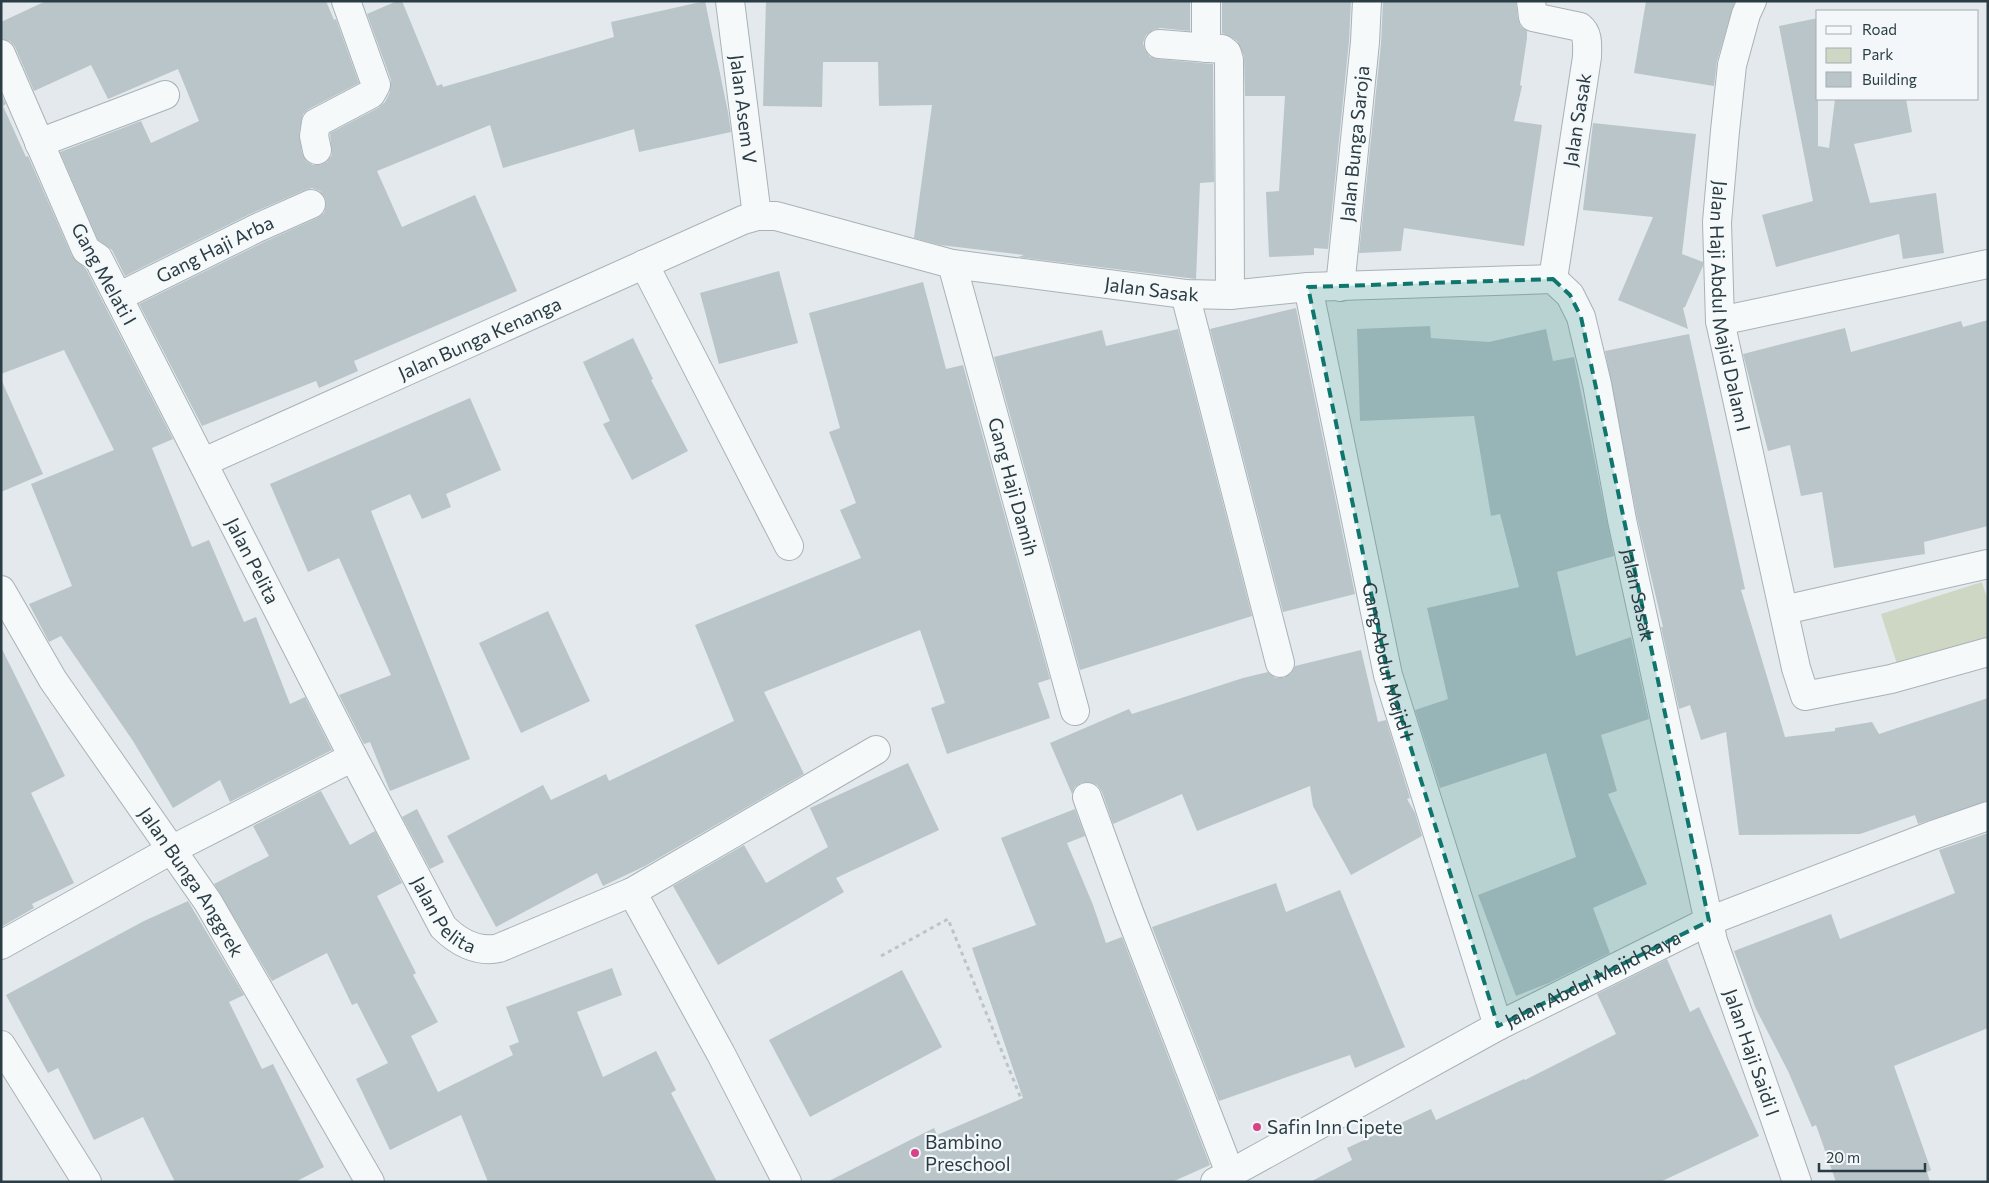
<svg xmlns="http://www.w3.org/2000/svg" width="1989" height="1183" font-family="Commissioner,sans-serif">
<rect width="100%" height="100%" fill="#e3e9ec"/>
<path fill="#ced6c4" d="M 1982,582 L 1988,602 L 1988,639 L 1898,667 L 1881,614 Z"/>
<path fill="#bac5ca" d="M 46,1 L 326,1 L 334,20 L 336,19 L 359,83 L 309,109 L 303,114 L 299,134 L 302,153 L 306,161 L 313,165 L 320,165 L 327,162 L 332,155 L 330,133 L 378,108 L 385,102 L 390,92 L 391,80 L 367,14 L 397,1 L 402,1 L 437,86 L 442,84 L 443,87 L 614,37 L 611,22 L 705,1 L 728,112 L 731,132 L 639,152 L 634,129 L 503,168 L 490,125 L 377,171 L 402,227 L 475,195 L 517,291 L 354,361 L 358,371 L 319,388 L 316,381 L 202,426 L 139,304 L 264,242 L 317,218 L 324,213 L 326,206 L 325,198 L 320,191 L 312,188 L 305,190 L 250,214 L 125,276 L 112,250 L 98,240 L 60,152 L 141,121 L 151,143 L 199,121 L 178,69 L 108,99 L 91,65 L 34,91 L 15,47 L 10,41 L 1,39 L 1,22 Z
M 766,1 L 1190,1 L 1190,31 L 1160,28 L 1153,30 L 1146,35 L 1143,43 L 1145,50 L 1150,57 L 1157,59 L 1213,64 L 1214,182 L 1200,183 L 1196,279 L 1018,257 L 1024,255 L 940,245 L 914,238 L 932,105 L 879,106 L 878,62 L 823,62 L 822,107 L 763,106 Z
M 1222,1 L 1351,1 L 1349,41 L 1328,249 L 1314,248 L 1314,255 L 1269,257 L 1266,192 L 1279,191 L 1285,96 L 1245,96 L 1244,56 L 1237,41 L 1231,37 L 1222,33 Z
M 1383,1 L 1516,1 L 1518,19 L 1521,27 L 1527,31 L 1527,38 L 1520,85 L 1522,86 L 1514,121 L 1542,125 L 1524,246 L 1404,228 L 1401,251 L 1359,253 L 1381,44 Z
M 1646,1 L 1735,1 L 1717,61 L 1714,86 L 1634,73 Z
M 1818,18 L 1818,146 L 1829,148 L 1835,99 L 1906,99 L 1912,132 L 1854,144 L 1870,203 L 1936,193 L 1944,253 L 1903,259 L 1899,234 L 1776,267 L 1762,215 L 1813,201 L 1779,26 Z
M 1,94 L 6,104 L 3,106 L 26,157 L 28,156 L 72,256 L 86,269 L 173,439 L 152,448 L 192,547 L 209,540 L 244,622 L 256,617 L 290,704 L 305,697 L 332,750 L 230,802 L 220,780 L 173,808 L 133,741 L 94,684 L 61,636 L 49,642 L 29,604 L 72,586 L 31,484 L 114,450 L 64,350 L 1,374 Z
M 1593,123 L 1696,134 L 1682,254 L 1703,262 L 1703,266 L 1685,307 L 1683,308 L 1688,329 L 1618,300 L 1653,217 L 1583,210 Z
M 779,271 L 798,343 L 719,364 L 700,293 Z
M 923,282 L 946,369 L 963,365 L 1050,679 L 1038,683 L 1050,718 L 947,754 L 931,708 L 945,703 L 920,630 L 764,692 L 804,774 L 645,866 L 603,886 L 597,873 L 496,927 L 447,836 L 543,785 L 551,800 L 606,774 L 609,781 L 734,721 L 695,625 L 861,558 L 840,510 L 856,503 L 829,432 L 840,428 L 809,313 Z
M 1296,308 L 1355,594 L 1283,612 L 1210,329 Z
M 1988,320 L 1988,526 L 1924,542 L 1925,554 L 1834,568 L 1822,492 L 1801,496 L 1790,445 L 1768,451 L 1743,354 L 1845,328 L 1851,352 L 1961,321 L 1963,327 Z
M 1430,326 L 1431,338 L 1489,342 L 1546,329 L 1553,361 L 1574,357 L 1614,556 L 1557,572 L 1576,656 L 1631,637 L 1649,719 L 1601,735 L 1617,791 L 1608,794 L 1647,884 L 1593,908 L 1610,953 L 1549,983 L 1516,996 L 1478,895 L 1576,857 L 1546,753 L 1440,788 L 1415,710 L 1448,699 L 1427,608 L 1519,587 L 1500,514 L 1491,516 L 1474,416 L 1360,421 L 1357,329 Z
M 1178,329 L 1252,616 L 1080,670 L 994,357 L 1102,330 L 1106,346 Z
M 1689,334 L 1745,589 L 1741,590 L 1785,737 L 1835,731 L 1835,728 L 1872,722 L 1879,734 L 1988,698 L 1988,801 L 1918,824 L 1915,815 L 1860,834 L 1739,835 L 1726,732 L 1701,740 L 1690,705 L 1679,709 L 1661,627 L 1663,627 L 1637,517 L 1605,351 Z
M 633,338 L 653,379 L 651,380 L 688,451 L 632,480 L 603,424 L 610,421 L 583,362 Z
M 1,379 L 43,474 L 1,492 Z
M 470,398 L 501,470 L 446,494 L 451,507 L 422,519 L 410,494 L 371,511 L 470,759 L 390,791 L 370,742 L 364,744 L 339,695 L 391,675 L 339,558 L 308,572 L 270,484 Z
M 548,611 L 590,701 L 521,733 L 479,643 Z
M 1,647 L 65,776 L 31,793 L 74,883 L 32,904 L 34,908 L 1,927 Z
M 1361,650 L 1378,722 L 1386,720 L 1410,798 L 1407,799 L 1415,813 L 1422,836 L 1351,875 L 1313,806 L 1310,786 L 1197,831 L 1182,794 L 1113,824 L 1102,792 L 1097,785 L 1089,782 L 1081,783 L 1075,787 L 1072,794 L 1050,743 L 1129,709 L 1132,714 L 1243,678 L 1268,672 L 1275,678 L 1284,678 L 1291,674 L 1295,666 Z
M 908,763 L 939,830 L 836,878 L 844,892 L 718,965 L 673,886 L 744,845 L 766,883 L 828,847 L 810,808 Z
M 321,791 L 350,845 L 375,831 L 402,883 L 377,896 L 416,973 L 413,975 L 438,1022 L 411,1036 L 438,1092 L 513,1055 L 509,1046 L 519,1042 L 506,1007 L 612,968 L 622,995 L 577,1012 L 603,1077 L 656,1051 L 676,1090 L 671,1093 L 717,1182 L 488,1182 L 461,1115 L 390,1150 L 356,1079 L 388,1063 L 357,1003 L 352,1005 L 327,953 L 272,981 L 214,884 L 269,856 L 253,826 Z
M 417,809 L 444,862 L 430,869 L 402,817 Z
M 1075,809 L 1085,836 L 1067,843 L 1093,905 L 1106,943 L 1122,937 L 1210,1165 L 1172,1182 L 827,1182 L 934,1128 L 937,1135 L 1023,1098 L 972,948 L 1036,925 L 1001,838 Z
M 1988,833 L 1988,1028 L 1894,1066 L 1931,1170 L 1927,1172 L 1930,1182 L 1836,1182 L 1816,1125 L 1812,1127 L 1788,1071 L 1756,1009 L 1734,951 L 1831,914 L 1840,939 L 1955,893 L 1939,850 Z
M 1276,883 L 1286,912 L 1340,890 L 1405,1047 L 1355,1068 L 1350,1055 L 1219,1101 L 1152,927 Z
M 188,901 L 244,995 L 229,1002 L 262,1069 L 273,1064 L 324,1167 L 295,1182 L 175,1182 L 143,1117 L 94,1140 L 58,1068 L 48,1073 L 6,995 L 144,921 Z
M 1667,959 L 1690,1012 L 1699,1007 L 1759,1136 L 1660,1182 L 1310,1182 L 1352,1160 L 1347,1148 L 1431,1109 L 1436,1120 L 1524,1079 L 1525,1080 L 1616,1034 L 1597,994 Z
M 902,970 L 942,1047 L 810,1117 L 769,1040 Z"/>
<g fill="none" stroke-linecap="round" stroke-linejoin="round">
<defs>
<g id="minor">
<path id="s1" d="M 730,1 L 757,216"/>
<path d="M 1531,1 L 1533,17 L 1580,27 C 1589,34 1587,46 1587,57 L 1553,279"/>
<path id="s2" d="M 1752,1 L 1746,14 L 1732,65 L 1725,131 L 1717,222 L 1720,321 L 1796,668 L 1805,696 L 1891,679 L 1988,652"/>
<path d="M 1159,44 L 1222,49 L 1227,53 L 1229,60 L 1230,295"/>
<path d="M 1206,48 L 1206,1"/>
<path id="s3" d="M 1,54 L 86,250 L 98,258 L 353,757 L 443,927 C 458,942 478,953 499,948 L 632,892 L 876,750"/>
<path d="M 39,143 L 165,95"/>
<path d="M 317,150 L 314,136 L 316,123 L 371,94 L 376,85 L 346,1"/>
<path d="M 644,264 L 789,546"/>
<path id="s4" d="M 952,264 L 1075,711"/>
<path id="s5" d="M 1308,287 L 1388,675 L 1498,1026"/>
<path id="s6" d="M 1340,287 L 1365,42 L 1367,1"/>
<path d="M 1185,294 L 1280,663"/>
<path id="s7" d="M 118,297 L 257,228 L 311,204"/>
<path d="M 1720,321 L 1988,264"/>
<path id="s8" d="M 204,462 L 743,220 L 757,216 L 776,216 L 952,264 L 1185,294 L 1230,295 L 1308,287 L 1553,279 L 1570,295 L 1581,317 L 1597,384 L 1622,520 L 1713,941 L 1797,1182"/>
<path id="s9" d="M 1,590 L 53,680 L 208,902 L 370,1182"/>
<path d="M 1784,610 L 1988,564"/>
<path d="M 1087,797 L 1129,912 L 1230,1173"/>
<path d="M 632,892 L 721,1054 L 787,1182"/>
<path d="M 1,945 L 171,850 L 353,757"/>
<path d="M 1,1045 L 87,1182"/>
<path id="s10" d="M 1215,1182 L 1498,1026 L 1709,921 L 1933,835 L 1988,816"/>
</g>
</defs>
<use href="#minor" stroke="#a8b2b7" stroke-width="30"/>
<path stroke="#bdc4c7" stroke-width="3" stroke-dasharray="4 4" stroke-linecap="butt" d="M 881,956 L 948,919 L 1055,1182"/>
<use href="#minor" stroke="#f6f9fa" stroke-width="28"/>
</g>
<path fill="#0f766e" fill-opacity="0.2" stroke="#0f766e" stroke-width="4" stroke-dasharray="10 6" stroke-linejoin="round" d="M 1553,279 L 1570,295 L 1581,317 L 1709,921 L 1498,1026 L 1388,675 L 1308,287 Z"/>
<g fill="#d64389" stroke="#f3f7f9" stroke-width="2">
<circle cx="1257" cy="1127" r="5"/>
<circle cx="915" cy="1153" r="5"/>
</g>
<g text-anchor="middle" stroke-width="4.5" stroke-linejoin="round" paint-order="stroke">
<g font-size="19" fill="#2a3d45" stroke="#f3f7f9">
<text dy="7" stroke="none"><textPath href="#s1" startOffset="109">Jalan Asem V</textPath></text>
<text transform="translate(1577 120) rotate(-81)" y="7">Jalan Sasak</text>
<text dy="7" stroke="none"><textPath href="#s6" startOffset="144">Jalan Bunga Saroja</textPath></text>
<text dy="7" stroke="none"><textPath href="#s7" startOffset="108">Gang Haji Arba</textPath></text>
<text transform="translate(104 274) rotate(61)" y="7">Gang Melati I</text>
<text dy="7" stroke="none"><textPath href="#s8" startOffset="1008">Jalan Sasak</textPath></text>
<text dy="7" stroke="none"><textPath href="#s2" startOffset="310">Jalan Haji Abdul Majid Dalam I</textPath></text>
<text dy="7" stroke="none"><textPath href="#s8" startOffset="302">Jalan Bunga Kenanga</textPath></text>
<text dy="7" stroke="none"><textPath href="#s4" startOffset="231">Gang Haji Damih</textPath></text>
<text dy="7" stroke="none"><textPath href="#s3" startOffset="568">Jalan Pelita</textPath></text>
<text dy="7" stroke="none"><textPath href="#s8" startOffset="1742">Jalan Sasak</textPath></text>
<text dy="7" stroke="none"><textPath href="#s5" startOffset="382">Gang Abdul Majid I</textPath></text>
<text dy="7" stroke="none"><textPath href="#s9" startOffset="349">Jalan Bunga Anggrek</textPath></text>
<text dy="7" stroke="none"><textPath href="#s3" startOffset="972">Jalan Pelita</textPath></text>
<text dy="7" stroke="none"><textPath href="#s10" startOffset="429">Jalan Abdul Majid Raya</textPath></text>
<text dy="7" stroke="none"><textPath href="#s8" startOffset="2214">Jalan Haji Saidi I</textPath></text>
</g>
<g font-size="19" fill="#2a3d45" stroke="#f3f7f9" text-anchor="start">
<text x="1267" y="1134">Safin Inn Cipete</text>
<text x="925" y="1149">Bambino<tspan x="925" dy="22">Preschool</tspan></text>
</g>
</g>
<rect width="1989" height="1183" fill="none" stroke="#2a3d45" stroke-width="5"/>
<rect x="1816" y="10" width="162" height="90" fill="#f3f7f9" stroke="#a3adb1"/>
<rect x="1826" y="26" width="25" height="8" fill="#f6f9fa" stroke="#a3adb1"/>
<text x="1862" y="35" font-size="15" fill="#2a3d45">Road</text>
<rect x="1826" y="48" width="25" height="15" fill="#ced6c4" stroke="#a3adb1"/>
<text x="1862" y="60" font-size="15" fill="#2a3d45">Park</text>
<rect x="1826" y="72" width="25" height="15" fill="#bac5ca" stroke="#a3adb1"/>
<text x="1862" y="85" font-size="15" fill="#2a3d45">Building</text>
<path d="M1819 1163v8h106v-8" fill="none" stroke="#2a3d45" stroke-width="2.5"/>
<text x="1826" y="1163" font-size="15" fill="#2a3d45" stroke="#f3f7f9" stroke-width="4" paint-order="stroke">20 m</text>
</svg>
